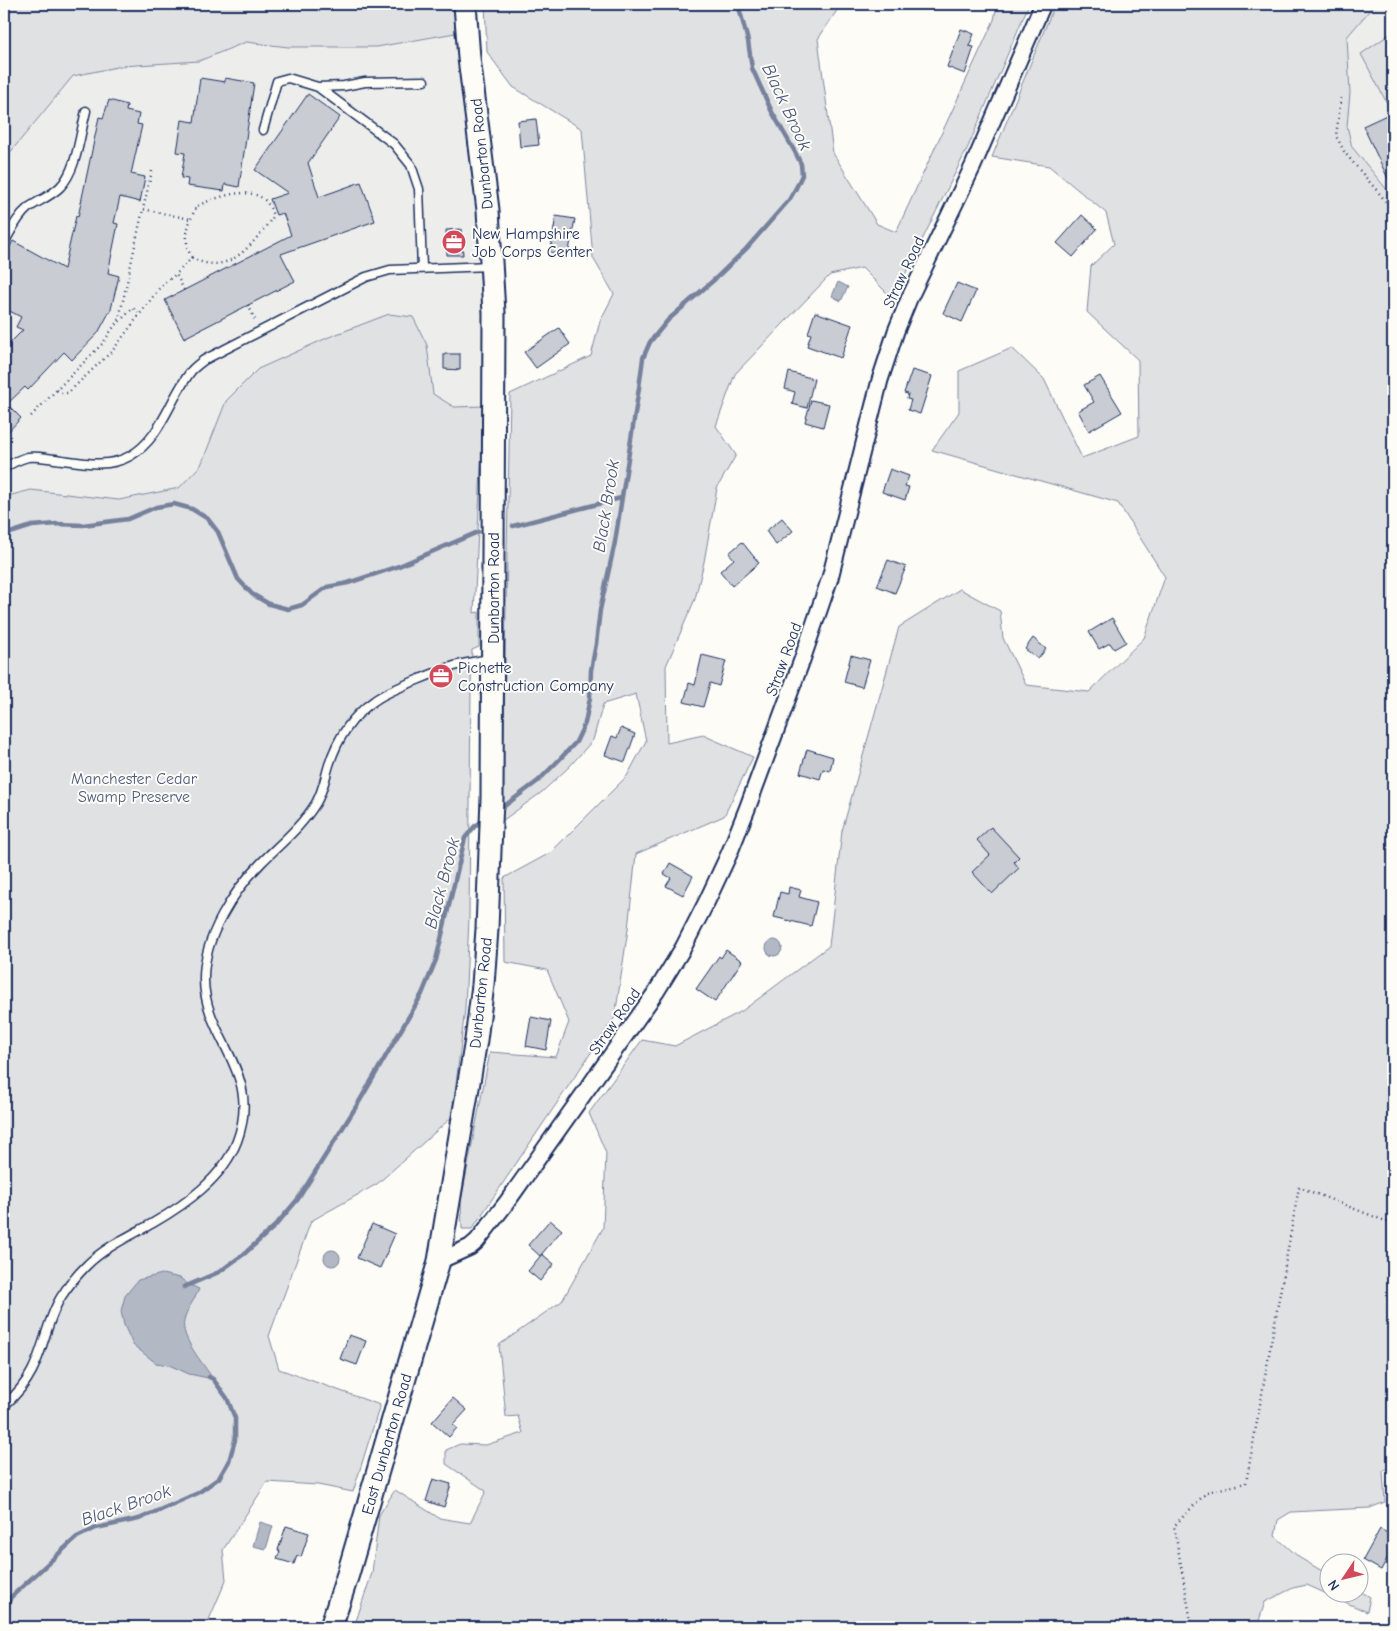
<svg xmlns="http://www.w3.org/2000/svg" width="1397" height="1631" font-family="'Comic Neue',sans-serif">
<rect width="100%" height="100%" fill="#fdfcf7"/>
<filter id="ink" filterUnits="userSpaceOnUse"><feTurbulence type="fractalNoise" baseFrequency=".02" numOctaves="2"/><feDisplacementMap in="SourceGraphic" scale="10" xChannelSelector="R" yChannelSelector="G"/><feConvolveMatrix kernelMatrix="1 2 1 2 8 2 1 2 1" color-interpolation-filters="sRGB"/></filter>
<g filter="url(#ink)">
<path fill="#edeeec" d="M 1375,4 L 1393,4 L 1393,197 L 1352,147 L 1347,126 L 1350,93 L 1347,37 Z
M 455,33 L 468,107 L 479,234 L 485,319 L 484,406 L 454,407 L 433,394 L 427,345 L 226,401 L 201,466 L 179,488 L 119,500 L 31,490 L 4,497 L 4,160 L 73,76 L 122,66 L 199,61 L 246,42 L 288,47 L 377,47 Z"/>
<path fill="#e0e1e3" stroke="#7e88a0" d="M 4,4 L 454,4 L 455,33 L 377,47 L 288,47 L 246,42 L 199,61 L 122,66 L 73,76 L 4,160 Z
M 485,4 L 835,4 L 838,9 L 818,39 L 833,153 L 877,224 L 896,232 L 994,20 L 997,4 L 1029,4 L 968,147 L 893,299 L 862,268 L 830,275 L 735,374 L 716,426 L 736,455 L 717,488 L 704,562 L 695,599 L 666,666 L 667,743 L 703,735 L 753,757 L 724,816 L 636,854 L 628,929 L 615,1017 L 472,1229 L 462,1229 L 461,1201 L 490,1052 L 556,1057 L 569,1022 L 547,970 L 505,962 L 504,878 L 550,853 L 627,776 L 646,741 L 636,694 L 603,704 L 593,740 L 570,766 L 542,792 L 502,821 L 510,394 L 591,356 L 600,321 L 614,294 L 593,258 L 582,129 L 513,87 L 487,52 Z
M 1055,4 L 1375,4 L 1347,37 L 1350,93 L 1347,126 L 1352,147 L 1393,197 L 1393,1464 L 1383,1471 L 1385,1502 L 1370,1508 L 1291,1512 L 1278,1520 L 1275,1536 L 1300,1558 L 1329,1575 L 1330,1594 L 1360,1594 L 1360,1591 L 1370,1597 L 1367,1612 L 1307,1585 L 1293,1588 L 1265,1602 L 1257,1627 L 354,1627 L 372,1573 L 379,1515 L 395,1490 L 439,1518 L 470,1523 L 486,1491 L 446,1464 L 446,1450 L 460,1444 L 486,1445 L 523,1433 L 518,1416 L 506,1417 L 499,1345 L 562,1301 L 603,1228 L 606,1153 L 589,1113 L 642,1040 L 675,1046 L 742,1011 L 829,946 L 842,831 L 899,627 L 960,589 L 1000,611 L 1003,638 L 1026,685 L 1089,692 L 1144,638 L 1165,577 L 1118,503 L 932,450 L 959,412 L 959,371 L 1012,348 L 1044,379 L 1082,458 L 1139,436 L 1138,360 L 1087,312 L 1091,266 L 1114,244 L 1106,213 L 1049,166 L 992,157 Z
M 1393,32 L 1393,107 L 1390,109 L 1361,54 Z
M 389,314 L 413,317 L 427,345 L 433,394 L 454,407 L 484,406 L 474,613 L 479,612 L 479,647 L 472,650 L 471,686 L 469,918 L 465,1009 L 452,1117 L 377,1184 L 311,1221 L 269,1336 L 279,1369 L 380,1405 L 353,1492 L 318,1485 L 267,1482 L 223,1550 L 226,1580 L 208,1622 L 199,1627 L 4,1627 L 4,497 L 31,490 L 119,500 L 179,488 L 201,465 L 226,401 L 258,369 L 329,337 Z"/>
<path fill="#b3b8c5" stroke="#76819c" d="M 838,282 L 848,287 L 841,301 L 832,296 Z
M766 948a8 8 0 1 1 16 0a8 8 0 1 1-16 0Z
M324 1258a8 8 0 1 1 16 0a8 8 0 1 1-16 0Z
M 162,1274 L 180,1278 L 188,1284 L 199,1289 C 195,1300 186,1309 184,1321 C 180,1338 204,1364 213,1379 L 189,1374 L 169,1365 L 156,1363 L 133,1345 L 124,1325 L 121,1311 L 125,1296 L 138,1280 Z
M 260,1522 L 273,1526 L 266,1549 L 253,1546 Z"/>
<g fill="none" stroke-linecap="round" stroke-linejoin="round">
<path stroke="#76819c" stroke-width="4.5" d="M 513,526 L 621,498
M 4,535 L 32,526 L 57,524 L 83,525 L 128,519 L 156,507 L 174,504 L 192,509 L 208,519 L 218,532 L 238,579 L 252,594 L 269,604 L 288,609 L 302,605 L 327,587 L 348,583 L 399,566 L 478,532
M 499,810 L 538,781 L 559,760 L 576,742 L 585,723 L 590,698 L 591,670 L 596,644 L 600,610 L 615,542 L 639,388 L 643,358 L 650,342 L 668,320 L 715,279 L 746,249 L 789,200 L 796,188 L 802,175 L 801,164 L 795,152 L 772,112 L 752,68 L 748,41 L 738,4
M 184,1287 L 219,1272 L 244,1254 L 275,1226 L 298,1199 L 359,1102 L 422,994 L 436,960 L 465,838 L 475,826 L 484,820
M 4,1612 L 11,1597 L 77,1537 L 96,1528 L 139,1519 L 198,1493 L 219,1478 L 229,1461 L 235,1440 L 235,1418 L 227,1398 L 213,1379 L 209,1377"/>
</g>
<path fill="#c9ccd3" stroke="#1b2f5e" d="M 961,29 L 974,34 L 969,46 L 974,47 L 965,74 L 947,67 Z
M 200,78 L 225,82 L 225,78 L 254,83 L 239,187 L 225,184 L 224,191 L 187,186 L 188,179 L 181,178 L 185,153 L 177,152 L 182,120 L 194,122 Z
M 308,94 L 340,117 L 308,163 L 319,197 L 361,182 L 375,221 L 281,254 L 295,281 L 184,338 L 165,300 L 291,235 L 283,213 L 276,215 L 270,199 L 288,193 L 255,170 Z
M 109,100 L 127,105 L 126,111 L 139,114 L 137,124 L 142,125 L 131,174 L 145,177 L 140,202 L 120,197 L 114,223 L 118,224 L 108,273 L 119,276 L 111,309 L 98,333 L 72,360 L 64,352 L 28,390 L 25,387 L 7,404 L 21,418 L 4,436 L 4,349 L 23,330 L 16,327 L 21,317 L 4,308 L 4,258 L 13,241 L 64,269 L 76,216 L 78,217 L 99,117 L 103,118 Z
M 1393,112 L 1393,189 L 1363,126 Z
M 536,119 L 539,145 L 520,147 L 518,121 Z
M 1082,215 L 1097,229 L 1073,257 L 1057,243 Z
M 556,216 L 575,219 L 568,256 L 550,252 Z
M 461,229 L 463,255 L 447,255 L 446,230 Z
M 957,283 L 976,291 L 962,322 L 943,313 Z
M 815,312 L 852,325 L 841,358 L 807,346 L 811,334 L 808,333 Z
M 559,328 L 570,344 L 536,368 L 524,352 Z
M 444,354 L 460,354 L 460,370 L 444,369 Z
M 912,370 L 932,376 L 920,414 L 908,410 L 911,400 L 907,399 L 908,394 L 904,393 Z
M 789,372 L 814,379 L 807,408 L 792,404 L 795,392 L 785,389 Z
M 1100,376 L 1122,412 L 1089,431 L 1078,411 L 1094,402 L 1084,385 Z
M 811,400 L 829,404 L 823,427 L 805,422 Z
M 890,469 L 909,476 L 905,486 L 909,487 L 905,500 L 882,492 Z
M 782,518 L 793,531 L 776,545 L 766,531 Z
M 742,542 L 759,563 L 732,586 L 720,571 L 734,559 L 729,553 Z
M 888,560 L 906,567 L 895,593 L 877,586 Z
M 1112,618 L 1126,642 L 1114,649 L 1110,643 L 1099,649 L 1089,632 Z
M 1033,638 L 1046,649 L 1038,659 L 1025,649 Z
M 702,655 L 726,661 L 719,686 L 710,683 L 703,707 L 684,702 L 689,683 L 695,685 Z
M 851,655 L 870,660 L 862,687 L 844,682 Z
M 621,728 L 635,734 L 625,762 L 605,755 L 612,736 L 617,738 Z
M 807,749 L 833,757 L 830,771 L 823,769 L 820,779 L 800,773 Z
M 991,827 L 1019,857 L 1014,862 L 1019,868 L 992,894 L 972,872 L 990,855 L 977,840 Z
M 670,863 L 693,876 L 683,895 L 666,886 L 671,878 L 664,874 Z
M 789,887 L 801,890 L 799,897 L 817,902 L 811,926 L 774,917 L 780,892 L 788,894 Z
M 726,950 L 742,961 L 715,1002 L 696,989 L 719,956 L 721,958 Z
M 531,1017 L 551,1021 L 546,1050 L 526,1046 Z
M 550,1220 L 562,1230 L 540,1256 L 528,1245 Z
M 372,1224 L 395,1234 L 380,1268 L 357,1258 Z
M 542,1254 L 554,1264 L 540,1281 L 528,1271 Z
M 349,1335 L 366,1341 L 357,1365 L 340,1359 Z
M 453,1398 L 467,1410 L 453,1425 L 457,1428 L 449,1437 L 432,1422 Z
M 433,1479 L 451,1484 L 444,1507 L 426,1501 Z
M 286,1526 L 309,1533 L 301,1557 L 297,1556 L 294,1564 L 277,1559 L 280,1551 L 278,1550 Z
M 1380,1529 L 1393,1536 L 1393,1547 L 1381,1570 L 1363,1560 Z"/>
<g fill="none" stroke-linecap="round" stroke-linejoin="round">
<defs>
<path id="lane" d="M 318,87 L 344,86 L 365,82 L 424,81
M 263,130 L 277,81 L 288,78 L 318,87 L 394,144 L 411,165 L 419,189 L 422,268
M 4,243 C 11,231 17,217 28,208 C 38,201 51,196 60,187 C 77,170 80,134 86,111
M 4,468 C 12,463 19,459 28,457 C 37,456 46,458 55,459 C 80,462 107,469 130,456 C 162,438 170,397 192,370 C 196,366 200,363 204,360 L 366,277 L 390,270 L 490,266
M 4,1406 C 15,1396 25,1385 32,1371 C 44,1348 47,1320 61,1297 C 68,1286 77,1275 86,1266 C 105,1247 130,1236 153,1223 C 186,1204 223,1178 237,1141 C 263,1072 205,1040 204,980 C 203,938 234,890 262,862 C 281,843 302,826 316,803 C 323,791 325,778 329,765 C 337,740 352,716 374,701 C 383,694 394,690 405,685 C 420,679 436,672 451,667 C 464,663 478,661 490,659"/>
<path id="street" d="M 439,1261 L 470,1247 L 477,1241 L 507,1202 L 656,992 L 683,948 L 707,901 L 729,854 L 747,809 L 802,660 L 830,578 L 880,380 L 896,331 L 909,299 L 973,166 L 1043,4"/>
<path id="secondary" d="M 331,1627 L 348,1574 L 439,1261 L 476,1040 L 483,985 L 487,929 L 492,798 L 494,313 L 488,210 L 469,58 L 465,4"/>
</defs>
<use href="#lane" stroke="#1b2f5e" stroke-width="11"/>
<use href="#street" stroke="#1b2f5e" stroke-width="19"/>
<use href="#secondary" stroke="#1b2f5e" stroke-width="25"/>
<path stroke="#1b2f5e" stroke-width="2.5" stroke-dasharray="1 4" stroke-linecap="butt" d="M 1341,98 L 1336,136 L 1345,153 L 1384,199 L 1393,212
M 152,171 L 143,209 L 190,219
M 184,290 L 176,274 L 192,258 C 230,278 253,243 273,217 C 266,179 221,195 197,206 C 188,222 182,241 192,258
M 248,305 L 256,322
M 116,325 L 133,308 L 140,314
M 57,390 L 62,393 L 68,393 L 113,350 L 161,286 L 176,274
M 31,416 L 103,343 L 119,319 L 143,209
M 1192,1627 L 1174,1526 L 1207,1492 L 1246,1483 L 1299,1187 L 1393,1224"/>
<use href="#lane" stroke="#fdfcf7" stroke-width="8"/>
<use href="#street" stroke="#fdfcf7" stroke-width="15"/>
<use href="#secondary" stroke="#fdfcf7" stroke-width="21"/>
</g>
</g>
<defs>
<symbol id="office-disc" viewBox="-11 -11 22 22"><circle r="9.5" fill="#d1495b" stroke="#fdfcf7"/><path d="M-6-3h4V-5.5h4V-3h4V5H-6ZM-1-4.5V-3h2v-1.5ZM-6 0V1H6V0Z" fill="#fff"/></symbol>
</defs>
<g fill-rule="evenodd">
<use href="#office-disc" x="440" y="228" width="28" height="28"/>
<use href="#office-disc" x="427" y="662" width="28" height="28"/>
</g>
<g text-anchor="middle" stroke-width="4" stroke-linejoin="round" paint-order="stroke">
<g font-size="16" fill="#1b2f5e" stroke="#fdfcf7">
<text transform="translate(481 154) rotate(-96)" y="6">Dunbarton Road</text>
<text transform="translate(903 272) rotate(-65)" y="6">Straw Road</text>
<text transform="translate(493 588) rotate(-90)" y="6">Dunbarton Road</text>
<text transform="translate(783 659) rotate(-70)" y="6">Straw Road</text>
<text transform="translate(480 993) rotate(-84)" y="6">Dunbarton Road</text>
<text transform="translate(614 1021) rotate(-55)" y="6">Straw Road</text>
<text transform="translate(386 1444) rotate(-74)" y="6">East Dunbarton Road</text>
</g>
<g font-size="16" fill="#1b2f5e" stroke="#fdfcf7" text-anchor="start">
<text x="472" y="239">New Hampshire<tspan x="472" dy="18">Job Corps Center</tspan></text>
<text x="458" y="673">Pichette<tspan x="458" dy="18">Construction Company</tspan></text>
</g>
<g font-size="16" fill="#4c5c7f" stroke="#fdfcf7">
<text x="134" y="784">Manchester Cedar<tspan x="134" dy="18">Swamp Preserve</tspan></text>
</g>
<g font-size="18" font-style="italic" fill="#49587d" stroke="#fdfcf7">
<text transform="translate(787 107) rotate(65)" y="6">Black Brook</text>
<text transform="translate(606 506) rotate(-81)" y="6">Black Brook</text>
<text transform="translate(442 883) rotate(-75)" y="6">Black Brook</text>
<text transform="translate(126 1505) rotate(-19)" y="6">Black Brook</text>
</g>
</g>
<rect width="1397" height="1631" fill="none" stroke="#fdfcf7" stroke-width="20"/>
<rect x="10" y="10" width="1377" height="1611" fill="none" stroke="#1b2f5e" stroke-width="2" filter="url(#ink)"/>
<g transform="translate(1344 1578) rotate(235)"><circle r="24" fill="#fdfcf7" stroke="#a3aaba"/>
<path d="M0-4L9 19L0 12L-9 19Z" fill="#d1495b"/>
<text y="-8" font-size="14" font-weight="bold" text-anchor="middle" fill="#1b2f5e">N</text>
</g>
</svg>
